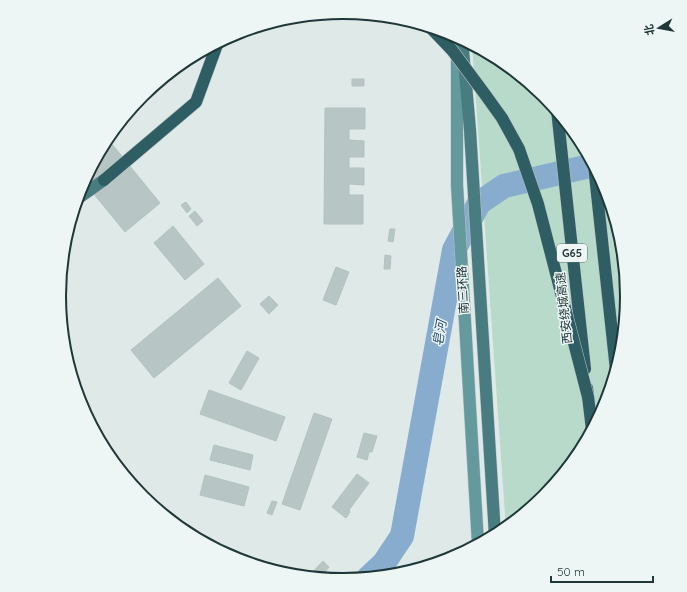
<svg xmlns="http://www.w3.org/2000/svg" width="687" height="592" font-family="Quicksand,'Noto Sans SC',sans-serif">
<rect width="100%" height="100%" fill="#dee9e8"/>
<path fill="#b7dacb" d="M 472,44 L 501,60 L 544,95 L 580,138 L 606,188 L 622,241 L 627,296 L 622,352 L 606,405 L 580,454 L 544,497 L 506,528 Z"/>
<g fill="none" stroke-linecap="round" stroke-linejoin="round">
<path stroke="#87accd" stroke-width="24" d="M 368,578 L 384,563 L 402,536 L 454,250 L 479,203 L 504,186 L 594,165"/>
</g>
<path fill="#b7c6c4" stroke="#b1c2c0" d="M 352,79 L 364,79 L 364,86 L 352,86 Z
M 325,108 L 365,108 L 365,129 L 349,129 L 349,140 L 364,141 L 364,157 L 349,157 L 349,168 L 364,168 L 364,185 L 349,184 L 349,195 L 363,195 L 363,224 L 324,224 Z
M 107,138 L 160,203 L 125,232 L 84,182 Z
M 186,202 L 191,209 L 187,213 L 181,205 Z
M 195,211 L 203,221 L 197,226 L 189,216 Z
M 173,226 L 204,264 L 185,280 L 154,243 Z
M 390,229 L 395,229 L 393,242 L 388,241 Z
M 385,255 L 391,256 L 390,269 L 384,269 Z
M 336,267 L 349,272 L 336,305 L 323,300 Z
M 218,278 L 241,306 L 154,378 L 131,350 Z
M 269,296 L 278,305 L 269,314 L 260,304 Z
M 247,351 L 259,358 L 241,390 L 229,383 Z
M 209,390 L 285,417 L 276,441 L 200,414 Z
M 314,413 L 332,419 L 300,510 L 282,504 Z
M 364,433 L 377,436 L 372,452 L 369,452 L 367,460 L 357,457 Z
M 214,445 L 253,455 L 250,470 L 210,460 Z
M 357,474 L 369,483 L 349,510 L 350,512 L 346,518 L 332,507 Z
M 205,475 L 249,487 L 244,506 L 200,495 Z
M 272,501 L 277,502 L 272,515 L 267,513 Z
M 323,561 L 329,567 L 320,578 L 305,576 L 307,574 L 309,576 Z"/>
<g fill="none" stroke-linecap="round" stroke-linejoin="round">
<defs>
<path id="primary" d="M 457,36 L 457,185 L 478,544"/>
<path id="trunk" d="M 462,39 L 470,130 L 495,536
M 77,199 L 104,180"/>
<path id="motorway" d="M 557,110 L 585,369
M 594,166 L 616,370
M 104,180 L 196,102 L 218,42
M 587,388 L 592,430"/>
</defs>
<use href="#primary" stroke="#bcc3c3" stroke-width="13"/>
<use href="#trunk" stroke="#bcc3c3" stroke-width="13"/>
<use href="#motorway" stroke="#bcc3c3" stroke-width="13"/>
<use href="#primary" stroke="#649a9d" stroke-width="12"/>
<use href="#trunk" stroke="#497c80" stroke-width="12"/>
<use href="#motorway" stroke="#2e5d63" stroke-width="12"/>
<defs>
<path id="motorway-bridge" d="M 430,27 L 452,50 L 484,93 L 502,118 L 519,149 L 538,204 L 588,397"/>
</defs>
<use href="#motorway-bridge" stroke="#bcc3c3" stroke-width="13" stroke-linecap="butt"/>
<use href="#motorway-bridge" stroke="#2e5d63" stroke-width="12"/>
</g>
<g text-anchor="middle" stroke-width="3" stroke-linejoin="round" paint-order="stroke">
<rect fill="#eef6f5" stroke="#5e7071" stroke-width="1" x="557" y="244" width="30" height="18" rx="3"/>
<g font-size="11" font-weight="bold" fill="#203738">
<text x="572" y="257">G65</text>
</g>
<g font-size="12" fill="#203738" stroke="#eef6f5">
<text transform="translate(463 290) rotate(-93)" y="4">南三环路</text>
<text transform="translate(564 308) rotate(-96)" y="4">西安绕城高速</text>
</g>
<g font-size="13" font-style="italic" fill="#1e4970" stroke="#eef6f5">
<text transform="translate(439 333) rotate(-80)" y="5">皂河</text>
</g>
</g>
<path d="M0 0H687V592H0ZM66 296a277 277 0 1 1 554 0a277 277 0 1 1-554 0Z" fill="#eef6f5" fill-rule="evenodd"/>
<path fill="none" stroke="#203738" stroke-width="2" d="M66 296a277 277 0 1 1 554 0a277 277 0 1 1-554 0Z"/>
<g transform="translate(659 28) rotate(259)" stroke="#eef6f5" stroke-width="3" paint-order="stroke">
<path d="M0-3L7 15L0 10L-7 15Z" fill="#203738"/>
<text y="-6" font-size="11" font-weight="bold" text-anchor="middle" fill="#203738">北</text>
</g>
<path d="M551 576v6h102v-6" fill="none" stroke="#203738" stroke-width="2"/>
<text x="557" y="576" font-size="12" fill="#203738" stroke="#eef6f5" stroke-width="3" paint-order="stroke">50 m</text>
</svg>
